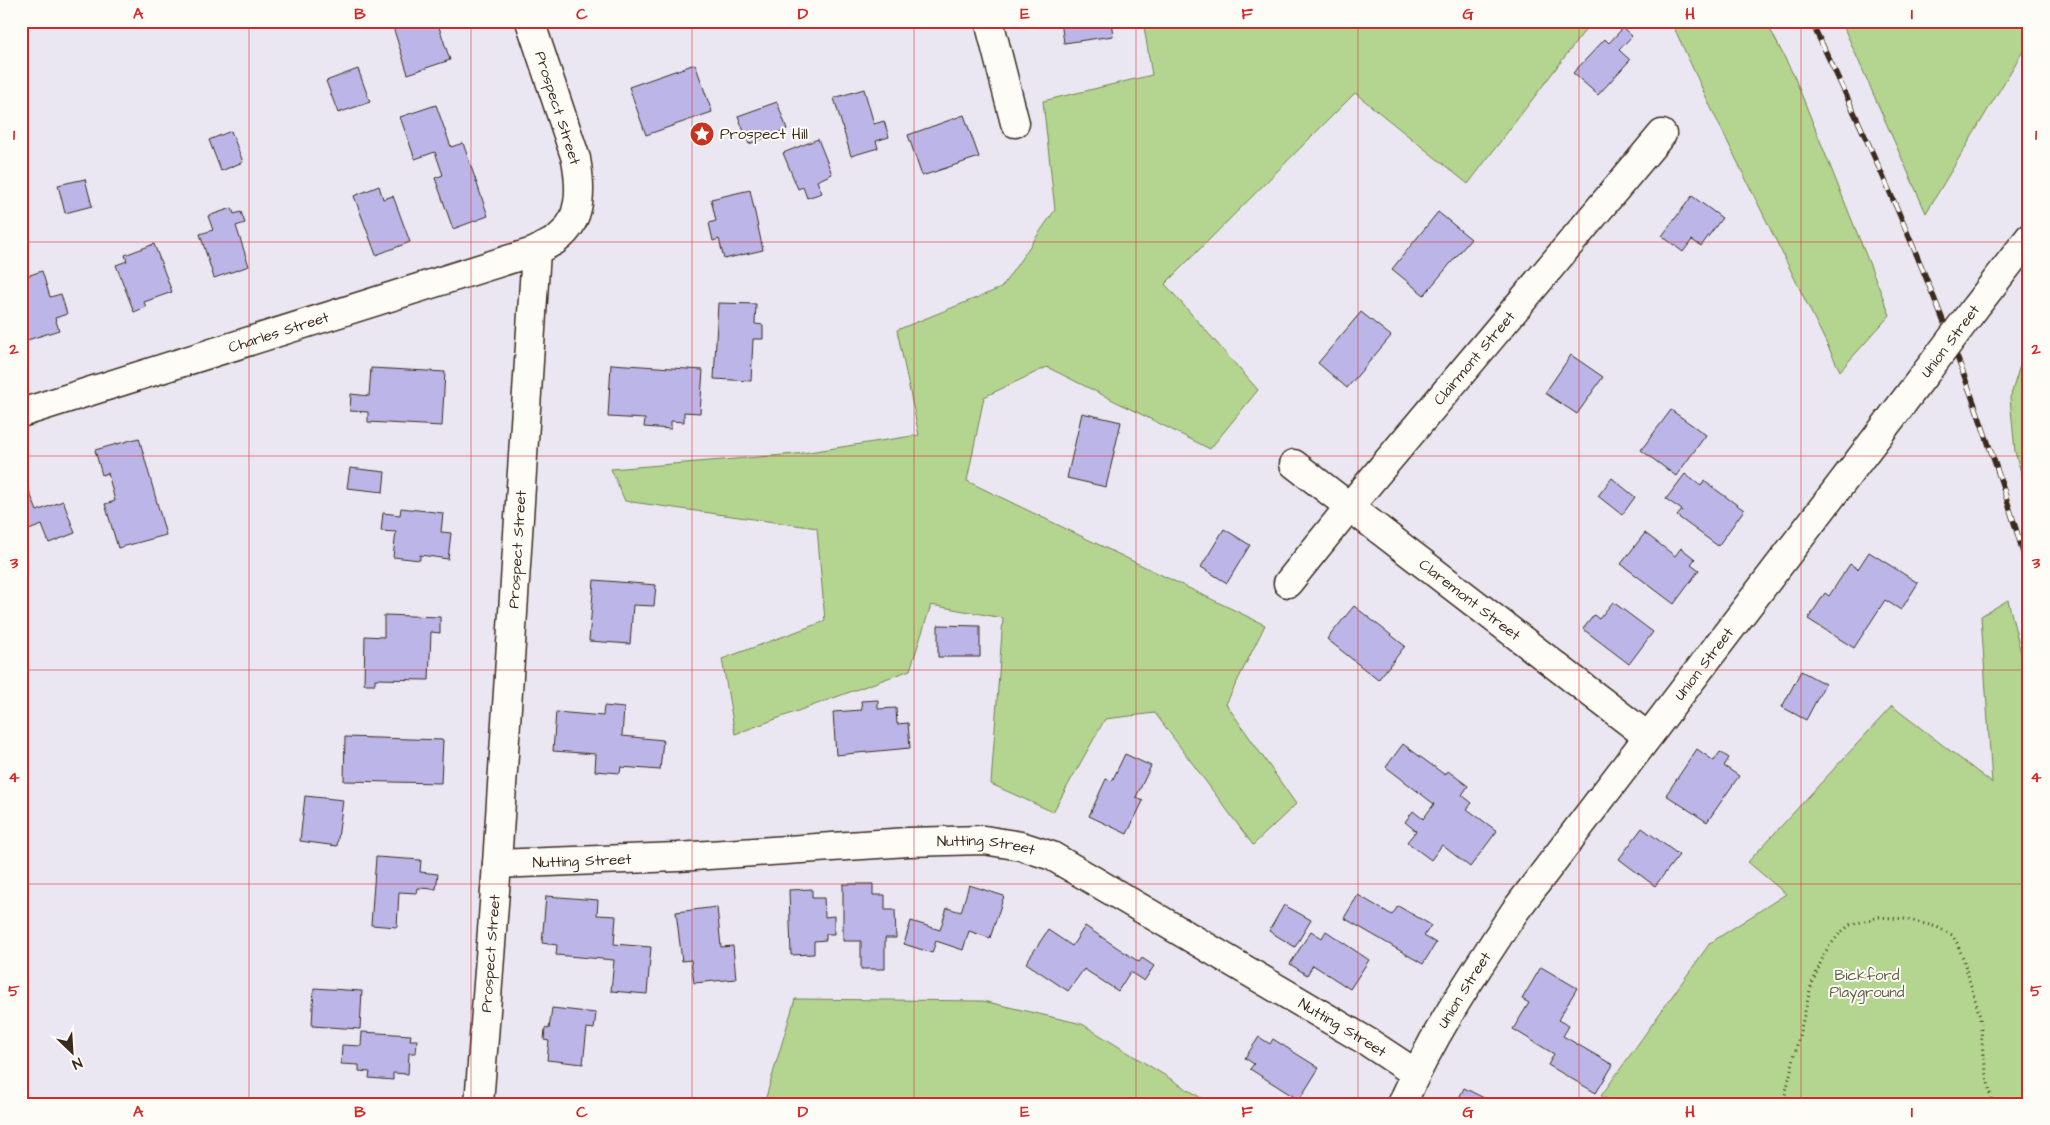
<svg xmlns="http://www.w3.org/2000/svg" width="2050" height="1125" font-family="'Architects Daughter',sans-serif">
<rect width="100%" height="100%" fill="#eae7f2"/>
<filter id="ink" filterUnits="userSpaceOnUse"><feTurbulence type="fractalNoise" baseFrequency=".02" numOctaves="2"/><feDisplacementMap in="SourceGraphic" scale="10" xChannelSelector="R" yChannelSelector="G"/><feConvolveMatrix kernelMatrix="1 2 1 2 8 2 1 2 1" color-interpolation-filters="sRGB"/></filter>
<g filter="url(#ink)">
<path fill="#b3d58f" stroke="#778056" d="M 1143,21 L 1592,21 L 1468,184 L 1355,93 L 1165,284 L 1258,390 L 1210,449 L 1047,367 L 984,397 L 967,481 L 1265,625 L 1226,704 L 1296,804 L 1253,845 L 1155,713 L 1105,719 L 1053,812 L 991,784 L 1003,618 L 931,605 L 910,670 L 735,734 L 722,659 L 825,621 L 817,528 L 625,501 L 611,469 L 796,454 L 919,435 L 897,330 L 1001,288 L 1055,210 L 1043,101 L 1152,75 Z
M 1671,21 L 1766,21 L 1794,76 L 1890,315 L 1840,371 L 1713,112 Z
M 1841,21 L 2029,21 L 2029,41 L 1926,213 Z
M 2029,352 L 2029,499 L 2015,452 L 2010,398 L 2022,359 Z
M 2008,600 L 2029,686 L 2029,1104 L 1616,1104 L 1601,1096 L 1710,943 L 1786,894 L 1748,862 L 1892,706 L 1992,783 L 1981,616 Z
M 795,999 L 983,1001 L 1082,1024 L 1211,1104 L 764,1104 Z"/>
<path fill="#bcb6e8" stroke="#3b2a1e" d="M 412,21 L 437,21 L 450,60 L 408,74 L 393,27 Z
M 619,21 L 647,21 L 628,29 L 625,22 L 620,24 Z
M 708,21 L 728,21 L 710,28 Z
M 1061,21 L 1111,21 L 1113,36 L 1064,43 Z
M 1623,28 L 1632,36 L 1619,50 L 1630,60 L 1598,95 L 1573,73 L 1605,39 L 1609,43 Z
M 695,64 L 712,112 L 646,135 L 629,87 Z
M 358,69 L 370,102 L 338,113 L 326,81 Z
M 864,89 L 874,124 L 884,121 L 889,137 L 876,141 L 878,148 L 851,156 L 834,98 Z
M 777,102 L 787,129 L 749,144 L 738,116 Z
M 436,105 L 451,147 L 463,143 L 488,216 L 453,229 L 435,178 L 443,175 L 435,152 L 415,159 L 400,117 Z
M 964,115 L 979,157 L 922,176 L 908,135 Z
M 231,131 L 243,162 L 221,171 L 209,140 Z
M 818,139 L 832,174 L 817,181 L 822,193 L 807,198 L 803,187 L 798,189 L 783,153 Z
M 85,179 L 92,206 L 65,213 L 58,185 Z
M 379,186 L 383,199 L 393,196 L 410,242 L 376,255 L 354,196 Z
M 750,190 L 763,250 L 724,259 L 719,239 L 713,241 L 709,223 L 716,221 L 711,199 Z
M 1692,196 L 1722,218 L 1701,246 L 1692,240 L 1683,252 L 1662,236 Z
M 232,208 L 234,214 L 241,212 L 245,223 L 236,226 L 249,266 L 214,278 L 200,234 L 213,230 L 208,216 Z
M 1438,212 L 1471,239 L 1424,295 L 1392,269 Z
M 154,244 L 172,292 L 144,302 L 146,307 L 134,312 L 116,265 L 127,261 L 125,255 Z
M 42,271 L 50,297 L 61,294 L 67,314 L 55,318 L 59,330 L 21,342 L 21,278 Z
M 718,303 L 756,304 L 755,324 L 763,325 L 763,339 L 753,339 L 751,381 L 714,379 Z
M 1361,312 L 1391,336 L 1347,388 L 1318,363 Z
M 1571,355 L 1603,377 L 1577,414 L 1545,393 Z
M 611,364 L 703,370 L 700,413 L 684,412 L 684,422 L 671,421 L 671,429 L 644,427 L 645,419 L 608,417 Z
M 371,368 L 445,372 L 442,426 L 368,422 L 368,412 L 350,411 L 351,394 L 369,396 Z
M 1671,410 L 1706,435 L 1676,476 L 1641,450 Z
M 1082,413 L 1121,422 L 1106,487 L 1067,478 Z
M 139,438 L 166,535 L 118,548 L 105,504 L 115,501 L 108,473 L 102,475 L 95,450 Z
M 350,468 L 385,472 L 383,492 L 347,488 Z
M 1685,474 L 1701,486 L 1704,481 L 1744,510 L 1718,546 L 1677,516 L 1682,510 L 1666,499 Z
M 1612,478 L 1635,497 L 1622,515 L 1598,496 Z
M 28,488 L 37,511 L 63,501 L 75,533 L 49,543 L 42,525 L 21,533 L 21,491 Z
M 401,508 L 443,513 L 441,532 L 451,533 L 448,559 L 420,555 L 420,560 L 393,557 L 396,532 L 381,531 L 383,513 L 400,515 Z
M 1224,529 L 1250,545 L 1227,583 L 1201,567 Z
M 1645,533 L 1675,556 L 1681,548 L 1695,559 L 1691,564 L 1699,570 L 1674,604 L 1621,564 Z
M 1869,552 L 1918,583 L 1901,610 L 1885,600 L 1854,648 L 1808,619 L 1825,593 L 1829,596 L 1850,564 L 1858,569 Z
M 594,580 L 656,585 L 654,606 L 633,605 L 630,644 L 589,641 Z
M 1613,602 L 1653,632 L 1629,664 L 1583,629 L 1594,615 L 1599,619 Z
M 1354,606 L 1405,646 L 1378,680 L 1327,639 Z
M 384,615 L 440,617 L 440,633 L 431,632 L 429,680 L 375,679 L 375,684 L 364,684 L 365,636 L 384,637 Z
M 938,625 L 980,626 L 980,657 L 938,657 Z
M 1801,671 L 1825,684 L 1806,720 L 1782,707 Z
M 878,700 L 878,709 L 896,708 L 897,724 L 908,723 L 910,748 L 836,755 L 833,712 L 862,710 L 861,701 Z
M 604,706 L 624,708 L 622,736 L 663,740 L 660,770 L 621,767 L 620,773 L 595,771 L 596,754 L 553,751 L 556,712 L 603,716 Z
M 345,737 L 443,740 L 441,783 L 344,781 Z
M 1403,744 L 1445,775 L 1448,771 L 1468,786 L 1462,795 L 1472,803 L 1467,809 L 1497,831 L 1470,867 L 1442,845 L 1431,860 L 1407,842 L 1416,831 L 1405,822 L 1413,811 L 1423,819 L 1434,804 L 1386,767 Z
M 1697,749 L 1714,761 L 1720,752 L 1729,758 L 1724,766 L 1739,776 L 1707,822 L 1666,795 Z
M 1125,754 L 1151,766 L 1136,797 L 1143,801 L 1127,834 L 1089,816 L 1106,779 L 1112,781 Z
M 305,796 L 343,800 L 337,846 L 300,841 Z
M 1642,828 L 1679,855 L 1655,886 L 1619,859 Z
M 376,857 L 421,860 L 420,872 L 438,874 L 436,889 L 418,888 L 417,893 L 399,892 L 397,927 L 371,925 Z
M 843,884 L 873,884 L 873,895 L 885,895 L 885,910 L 895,910 L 896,938 L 885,938 L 885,969 L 861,969 L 861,941 L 843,941 Z
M 969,885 L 1004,896 L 990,938 L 969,931 L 963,950 L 936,941 L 932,953 L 904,944 L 911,921 L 940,930 L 947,908 L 961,912 Z
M 812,889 L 812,898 L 824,898 L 825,917 L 834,916 L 834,934 L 826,934 L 826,940 L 814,941 L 814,954 L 791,955 L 789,890 Z
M 1358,895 L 1392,915 L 1398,906 L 1431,925 L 1424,936 L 1436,943 L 1423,964 L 1344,918 Z
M 546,896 L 598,900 L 597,915 L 616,916 L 614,944 L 651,947 L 647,994 L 611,991 L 614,960 L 556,955 L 557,945 L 542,943 Z
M 1284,905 L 1311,920 L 1295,947 L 1269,931 Z
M 717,907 L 721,947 L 733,946 L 736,979 L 694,983 L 691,960 L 682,961 L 676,912 Z
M 1085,926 L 1139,962 L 1142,958 L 1154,966 L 1144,981 L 1130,972 L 1118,991 L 1084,969 L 1068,991 L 1026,963 L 1048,930 L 1072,946 Z
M 1311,931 L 1322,938 L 1326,931 L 1369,960 L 1350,989 L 1313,965 L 1307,975 L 1290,964 Z
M 1541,967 L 1577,988 L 1558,1020 L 1569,1026 L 1563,1036 L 1613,1065 L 1596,1093 L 1548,1065 L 1554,1054 L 1513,1029 L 1529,1003 L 1522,999 Z
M 314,988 L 362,991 L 360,1029 L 312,1026 Z
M 552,1008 L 596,1013 L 594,1029 L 587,1028 L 583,1064 L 547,1060 L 549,1041 L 544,1040 L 545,1028 L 549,1029 Z
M 362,1032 L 411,1035 L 410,1040 L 417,1040 L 416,1053 L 409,1053 L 408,1074 L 393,1073 L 393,1080 L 369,1078 L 370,1072 L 359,1071 L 359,1065 L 341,1064 L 342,1045 L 361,1046 Z
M 1259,1037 L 1270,1044 L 1273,1039 L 1319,1068 L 1299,1100 L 1250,1069 L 1254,1064 L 1245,1058 Z
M 1464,1088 L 1496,1104 L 1456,1104 Z
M 611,1098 L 630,1099 L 630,1104 L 610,1104 Z"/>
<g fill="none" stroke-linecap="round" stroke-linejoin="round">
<defs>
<g id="street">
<path d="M 989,21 L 1015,123"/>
<path id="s1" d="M 21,413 L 536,251"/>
<path id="s2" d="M 1294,464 L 1647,736"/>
<path id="s3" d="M 1288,583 L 1349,507 L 1662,134"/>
<path id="s4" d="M 497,864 L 678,857 L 908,842 L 984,840 L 1021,846 L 1052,856 L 1368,1042 L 1415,1073"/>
<path id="s5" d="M 479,1104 L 497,864 L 536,251 C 543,246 551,244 557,239 C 583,220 581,187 576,159 L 530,21"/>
</g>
<g id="secondary">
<path d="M 1974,309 L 2029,238"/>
<path id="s6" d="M 1402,1104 C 1432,1035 1474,973 1515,911 L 1928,370"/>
</g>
</defs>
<use href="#street" stroke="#3b2a1e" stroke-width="31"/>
<use href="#secondary" stroke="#3b2a1e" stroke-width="31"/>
<path stroke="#3b2a1e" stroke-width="3" stroke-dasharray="1 4" stroke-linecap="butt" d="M 1783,1104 L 1811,986 L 1825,952 L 1840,933 L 1850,925 L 1879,917 L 1905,919 L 1937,927 L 1952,935 L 1957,943 L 1963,958 L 1980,1017 L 1983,1054 L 1992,1104"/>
<use href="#street" stroke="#fdfcf7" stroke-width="28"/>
<use href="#secondary" stroke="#fdfcf7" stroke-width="28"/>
<defs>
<path id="rail" d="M 1811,21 C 1897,199 1975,383 2029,573"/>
</defs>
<use href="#rail" stroke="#3b2a1e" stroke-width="5.5"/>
<use href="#rail" stroke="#fdfcf7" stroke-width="4" stroke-dasharray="11" stroke-linecap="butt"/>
<defs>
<path id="secondary-bridge" d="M 1928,370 L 1974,309"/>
</defs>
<use href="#secondary-bridge" stroke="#3b2a1e" stroke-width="31" stroke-linecap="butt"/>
<use href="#secondary-bridge" stroke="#fdfcf7" stroke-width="28"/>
</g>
</g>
<path fill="none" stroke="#d62828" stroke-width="1" stroke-opacity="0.55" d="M 249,21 L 249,1104M 471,21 L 471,1104M 692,21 L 692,1104M 914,21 L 914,1104M 1136,21 L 1136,1104M 1358,21 L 1358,1104M 1579,21 L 1579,1104M 1801,21 L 1801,1104M 21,242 L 2029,242M 21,456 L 2029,456M 21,670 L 2029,670M 21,884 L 2029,884"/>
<defs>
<symbol id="sight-disc" viewBox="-11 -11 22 22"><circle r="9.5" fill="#c8321e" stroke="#fdfcf7"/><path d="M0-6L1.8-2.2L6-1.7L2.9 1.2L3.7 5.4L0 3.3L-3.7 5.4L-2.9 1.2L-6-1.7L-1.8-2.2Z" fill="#fff"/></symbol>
</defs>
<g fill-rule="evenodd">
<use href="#sight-disc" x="688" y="120" width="28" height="28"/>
</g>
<g text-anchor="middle" stroke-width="4" stroke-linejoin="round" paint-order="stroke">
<g font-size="15" fill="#3b2a1e" stroke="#fdfcf7">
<text transform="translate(558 108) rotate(72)" y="5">Prospect Street</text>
<text dy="5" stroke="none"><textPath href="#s1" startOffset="270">Charles Street</textPath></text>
<text transform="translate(1950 341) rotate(-53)" y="5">Union Street</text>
<text dy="5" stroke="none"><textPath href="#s3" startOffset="292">Clairmont Street</textPath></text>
<text dy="5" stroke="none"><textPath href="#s5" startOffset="556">Prospect Street</textPath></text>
<text dy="5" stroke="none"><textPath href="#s2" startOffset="222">Claremont Street</textPath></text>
<text dy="5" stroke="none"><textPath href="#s6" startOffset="535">Union Street</textPath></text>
<text dy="5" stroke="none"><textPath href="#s4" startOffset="490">Nutting Street</textPath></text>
<text dy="5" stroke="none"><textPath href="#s4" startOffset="85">Nutting Street</textPath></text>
<text dy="5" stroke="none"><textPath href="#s5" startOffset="151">Prospect Street</textPath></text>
<text dy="5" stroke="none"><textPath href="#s6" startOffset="130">Union Street</textPath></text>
<text dy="5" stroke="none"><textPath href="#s4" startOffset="895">Nutting Street</textPath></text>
</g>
<g font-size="15" fill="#3b2a1e" stroke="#fdfcf7" text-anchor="start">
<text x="720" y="139">Prospect Hill</text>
</g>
<g font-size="15" fill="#5f5d40" stroke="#fdfcf7">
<text x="1867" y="980">Bickford<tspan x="1867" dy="17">Playground</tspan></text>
</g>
</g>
<rect width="2050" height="1125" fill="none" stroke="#fdfcf7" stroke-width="55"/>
<g transform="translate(72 1052) rotate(155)" stroke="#fdfcf7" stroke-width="4" paint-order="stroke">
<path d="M0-4L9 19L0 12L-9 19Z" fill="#3b2a1e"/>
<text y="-8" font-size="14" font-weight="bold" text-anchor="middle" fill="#3b2a1e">N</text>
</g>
<rect x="28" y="28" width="1994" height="1070" fill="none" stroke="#d62828" stroke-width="2"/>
<g font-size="16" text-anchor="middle" font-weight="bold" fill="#d62828">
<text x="138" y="19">A</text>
<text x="360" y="19">B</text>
<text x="582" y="19">C</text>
<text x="803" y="19">D</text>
<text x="1025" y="19">E</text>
<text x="1247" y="19">F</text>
<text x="1468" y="19">G</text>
<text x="1690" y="19">H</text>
<text x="1912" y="19">I</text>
<text x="14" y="140">1</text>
<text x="2036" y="140">1</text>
<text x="14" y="354">2</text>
<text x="2036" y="354">2</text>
<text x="14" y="568">3</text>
<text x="2036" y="568">3</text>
<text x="14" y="782">4</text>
<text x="2036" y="782">4</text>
<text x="14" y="996">5</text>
<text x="2036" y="996">5</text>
<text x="138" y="1117">A</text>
<text x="360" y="1117">B</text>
<text x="582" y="1117">C</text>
<text x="803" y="1117">D</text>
<text x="1025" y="1117">E</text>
<text x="1247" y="1117">F</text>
<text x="1468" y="1117">G</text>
<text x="1690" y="1117">H</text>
<text x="1912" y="1117">I</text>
</g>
</svg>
